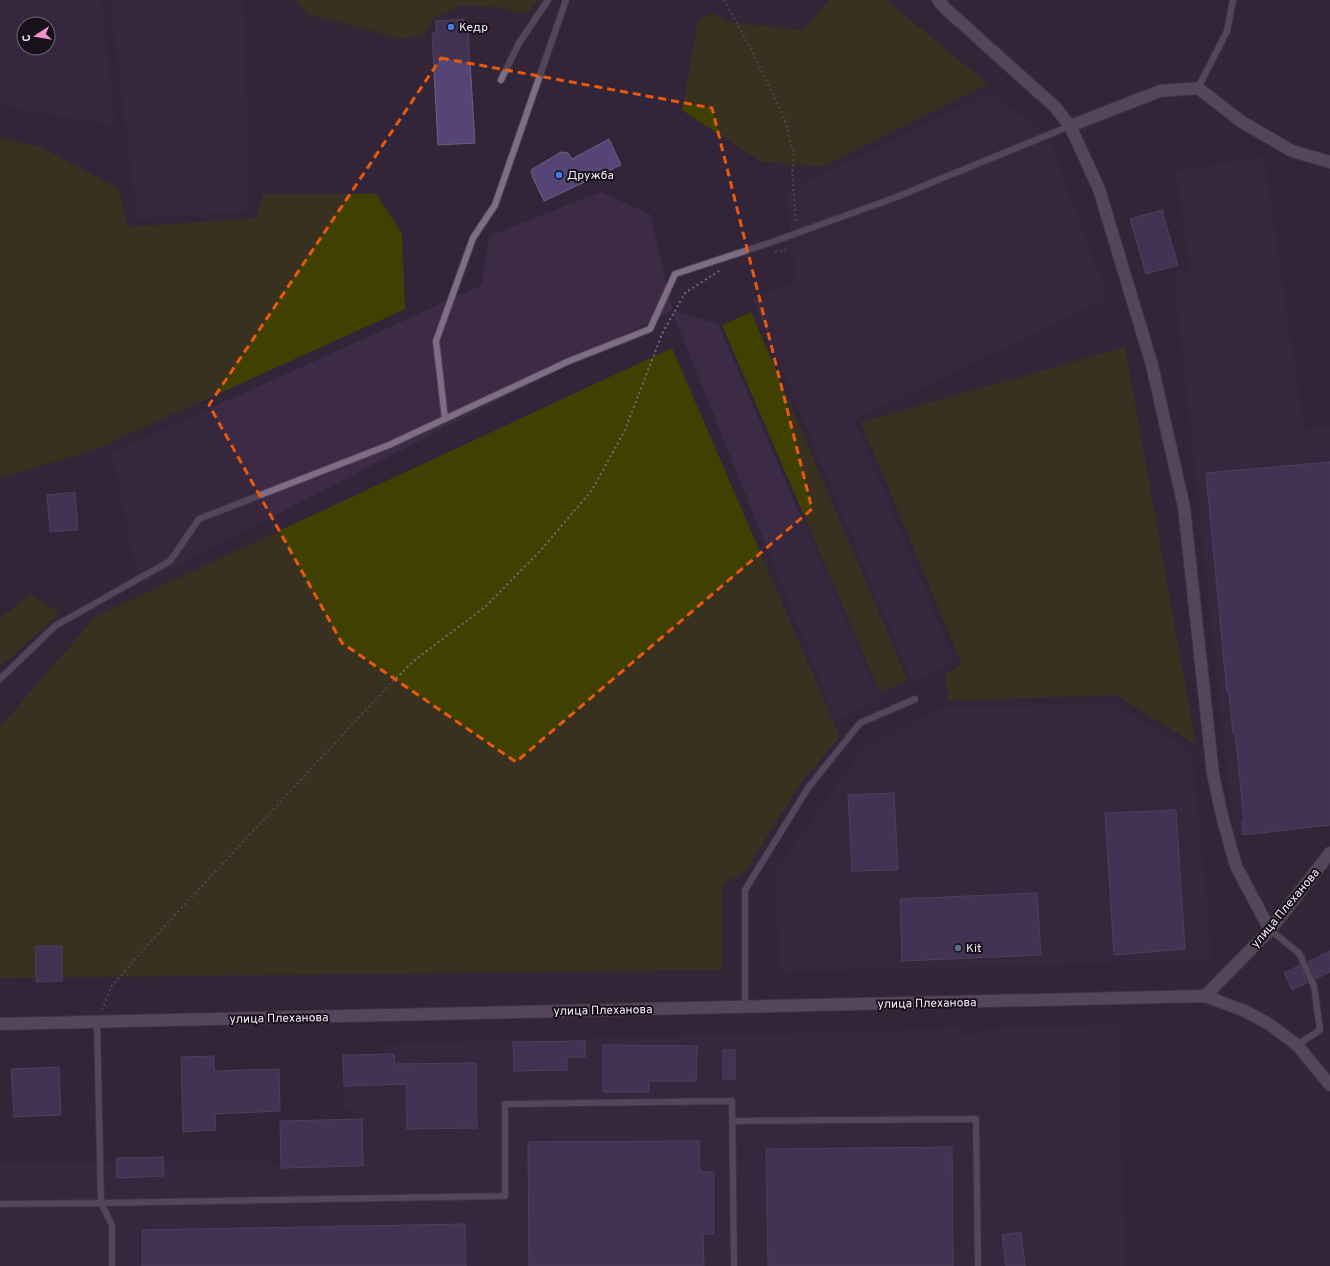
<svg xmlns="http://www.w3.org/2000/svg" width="1330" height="1266" font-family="Overpass,sans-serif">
<rect width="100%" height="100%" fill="#332539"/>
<path fill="#3d2b45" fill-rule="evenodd" d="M 0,0 L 101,0 L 115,126 L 0,105 ZM 24,24 L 48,24 L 48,48 L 24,48 Z
M 110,0 L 243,0 L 250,211 L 137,219 Z
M 990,93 L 1047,134 L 1108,298 L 854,420 L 955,663 L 912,681 L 753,299 L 796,281 L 787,192 Z
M 1264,157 L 1304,429 L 1330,427 L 1330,824 L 1234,836 L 1174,273 L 1190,270 L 1176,171 Z
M 601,192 L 650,214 L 673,311 L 718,324 L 880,701 L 836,720 L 672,311 L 139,585 L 112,453 L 482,285 L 489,236 Z
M 1115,704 L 1192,752 L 1212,959 L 780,972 L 775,872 L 864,748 L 943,708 Z
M 1118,1025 L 1125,1266 L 0,1266 L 0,1164 L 263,1159 L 282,1168 L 363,1166 L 362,1119 L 344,1106 L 343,1055 L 382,1054 L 382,1045 L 535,1039 L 758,1035 L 959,1028 L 963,1036 L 975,1036 L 983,1029 Z"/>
<path fill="#404100" d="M 295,0 L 537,0 L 529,12 L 514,12 L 501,7 L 459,6 L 433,19 L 424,35 L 402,39 L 307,14 Z
M 830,0 L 886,0 L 988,84 L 822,167 L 760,161 L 682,110 L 698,20 L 713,13 L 729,22 L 802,30 Z
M 0,138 L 40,147 L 118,188 L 129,227 L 256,218 L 263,194 L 376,194 L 402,233 L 405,309 L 94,450 L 0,478 Z
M 751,312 L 908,681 L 880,692 L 722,325 Z
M 1125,347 L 1196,745 L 1116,695 L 949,701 L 945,675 L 962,664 L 861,422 Z
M 672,348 L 840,737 L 802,781 L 744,873 L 723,884 L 722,970 L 0,978 L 0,727 L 96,616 Z
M 30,595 L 60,612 L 0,667 L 0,618 Z"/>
<path fill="#554577" stroke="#69627c" d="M 463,19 L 468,31 L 475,143 L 438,145 L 432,34 L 436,32 L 436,21 Z
M 609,139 L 621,165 L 544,201 L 533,178 L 531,170 L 561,152 L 568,153 L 572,159 Z
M 1162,210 L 1178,265 L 1146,274 L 1130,219 Z
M 1330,462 L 1330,825 L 1243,835 L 1242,822 L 1244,822 L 1240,781 L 1235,733 L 1233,733 L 1229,693 L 1227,693 L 1206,473 Z
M 75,492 L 78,530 L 50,532 L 47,495 Z
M 894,793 L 898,870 L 852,871 L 848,795 Z
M 1176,810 L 1185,949 L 1114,955 L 1105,813 Z
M 1037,893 L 1041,955 L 902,961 L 900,899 Z
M 36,946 L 62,946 L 62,981 L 36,982 Z
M 1330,951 L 1330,972 L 1316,979 L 1308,962 Z
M 1300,965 L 1307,983 L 1292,990 L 1284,973 Z
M 585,1041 L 585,1057 L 567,1057 L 567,1070 L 514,1071 L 513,1042 Z
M 603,1045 L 697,1046 L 696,1081 L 649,1081 L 649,1092 L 603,1092 Z
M 723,1050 L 735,1050 L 735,1079 L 723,1079 Z
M 394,1054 L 395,1064 L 476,1063 L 477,1128 L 407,1129 L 406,1084 L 344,1086 L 343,1055 Z
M 214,1056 L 214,1071 L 279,1069 L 280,1111 L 215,1114 L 216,1130 L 183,1132 L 181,1057 Z
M 59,1067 L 61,1115 L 14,1117 L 11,1069 Z
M 362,1119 L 363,1166 L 281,1168 L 280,1121 Z
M 699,1141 L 700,1172 L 714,1172 L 714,1234 L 703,1234 L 704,1266 L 529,1266 L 528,1142 Z
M 952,1147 L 953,1266 L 768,1266 L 766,1149 Z
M 163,1157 L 164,1176 L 117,1178 L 116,1158 Z
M 465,1224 L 466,1266 L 142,1266 L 142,1230 Z
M 1021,1232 L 1025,1266 L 1006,1266 L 1002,1235 Z"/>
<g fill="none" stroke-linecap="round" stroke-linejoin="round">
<defs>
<path id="service" d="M 501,80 L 519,43 L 548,0
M 1198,88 L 1227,31 L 1233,0
M 445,419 L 436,341 L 473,238 L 495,205 L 566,0
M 0,679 L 55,626 L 170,561 L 199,519 L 389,445 L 569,361 L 650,329 L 675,274 L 775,241 L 894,198 L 1070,126
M 1270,930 L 1299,953 L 1314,986 L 1320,1030 L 1297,1045
M 745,1007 L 745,890 L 808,788 L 860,723 L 915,699
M 732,1121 L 976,1119 L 978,1266
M 0,1204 L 101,1203 L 97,1022
M 112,1266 L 112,1225 L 101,1203 L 505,1196 L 505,1104 L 732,1101 L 734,1266"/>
<path id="minor" d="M 1070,126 L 1160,91 L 1198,88 L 1242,122 L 1292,151 L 1330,162"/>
<path id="tertiary" d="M 938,0 L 946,9 L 1055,107 L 1070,126 L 1099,189 L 1152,365 L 1184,507 L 1213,774 L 1222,816 L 1236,866 L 1270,930
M 1205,996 L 1270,930 L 1330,853"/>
<path id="secondary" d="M 0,1024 L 1205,996 L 1245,1011 L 1269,1024 L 1297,1045 L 1330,1085"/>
</defs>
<use href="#service" stroke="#4f4254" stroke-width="8"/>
<use href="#minor" stroke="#4f4254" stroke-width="14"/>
<use href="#tertiary" stroke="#4f4254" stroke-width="14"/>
<use href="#secondary" stroke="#4f4254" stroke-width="14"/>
<path stroke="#736779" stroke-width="2" stroke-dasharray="2 3" stroke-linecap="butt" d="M 724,0 L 753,53 L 784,117 L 794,155 L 792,174 L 796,224
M 775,252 L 785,250 L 788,246
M 102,1010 L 111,987 L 161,930 L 390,684 L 416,659 L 485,607 L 541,550 L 592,490 L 625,430 L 662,334 L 685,293 L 722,269"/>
<use href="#service" stroke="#7e6d85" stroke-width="6"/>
<use href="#minor" stroke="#7e6d85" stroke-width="12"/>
<use href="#tertiary" stroke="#7e6d85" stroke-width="12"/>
<use href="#secondary" stroke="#7e6d85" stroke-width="12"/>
</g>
<path d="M0 0H1330V1266H0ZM 441,58 L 712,108 L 812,509 L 516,762 L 342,643 L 209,405 Z" fill="#332539" fill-opacity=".55" fill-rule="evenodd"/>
<path fill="none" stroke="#e8590c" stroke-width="3" stroke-dasharray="8 5" stroke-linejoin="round" d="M 441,58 L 712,108 L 812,509 L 516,762 L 342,643 L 209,405 Z"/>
<g fill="#3f7fe0" stroke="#17111a" stroke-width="1.5">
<circle cx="451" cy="27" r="4"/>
<circle cx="559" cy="175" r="4"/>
</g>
<circle fill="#5c6f8a" stroke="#17111a" stroke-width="1.5" cx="958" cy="948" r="4"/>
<g text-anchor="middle" stroke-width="4" stroke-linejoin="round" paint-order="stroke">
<g font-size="12" fill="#f3eaf8" stroke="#17111a" text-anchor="start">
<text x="459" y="31">Кедр</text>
<text x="567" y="179">Дружба</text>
<text x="966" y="952">Kit</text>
</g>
<g font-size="12" fill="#f3eaf8" stroke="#17111a">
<text transform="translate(1285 908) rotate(-50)" y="4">улица Плеханова</text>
<text transform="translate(927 1003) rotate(-1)" y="4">улица Плеханова</text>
<text transform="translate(603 1010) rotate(-1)" y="4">улица Плеханова</text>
<text transform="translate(279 1018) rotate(-1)" y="4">улица Плеханова</text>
</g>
</g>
<g transform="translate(36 36) rotate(258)"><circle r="19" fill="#17111a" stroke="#6f6873"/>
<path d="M0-3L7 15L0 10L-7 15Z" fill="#f790ce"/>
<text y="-6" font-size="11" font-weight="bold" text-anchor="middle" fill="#f3eaf8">С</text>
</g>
</svg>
